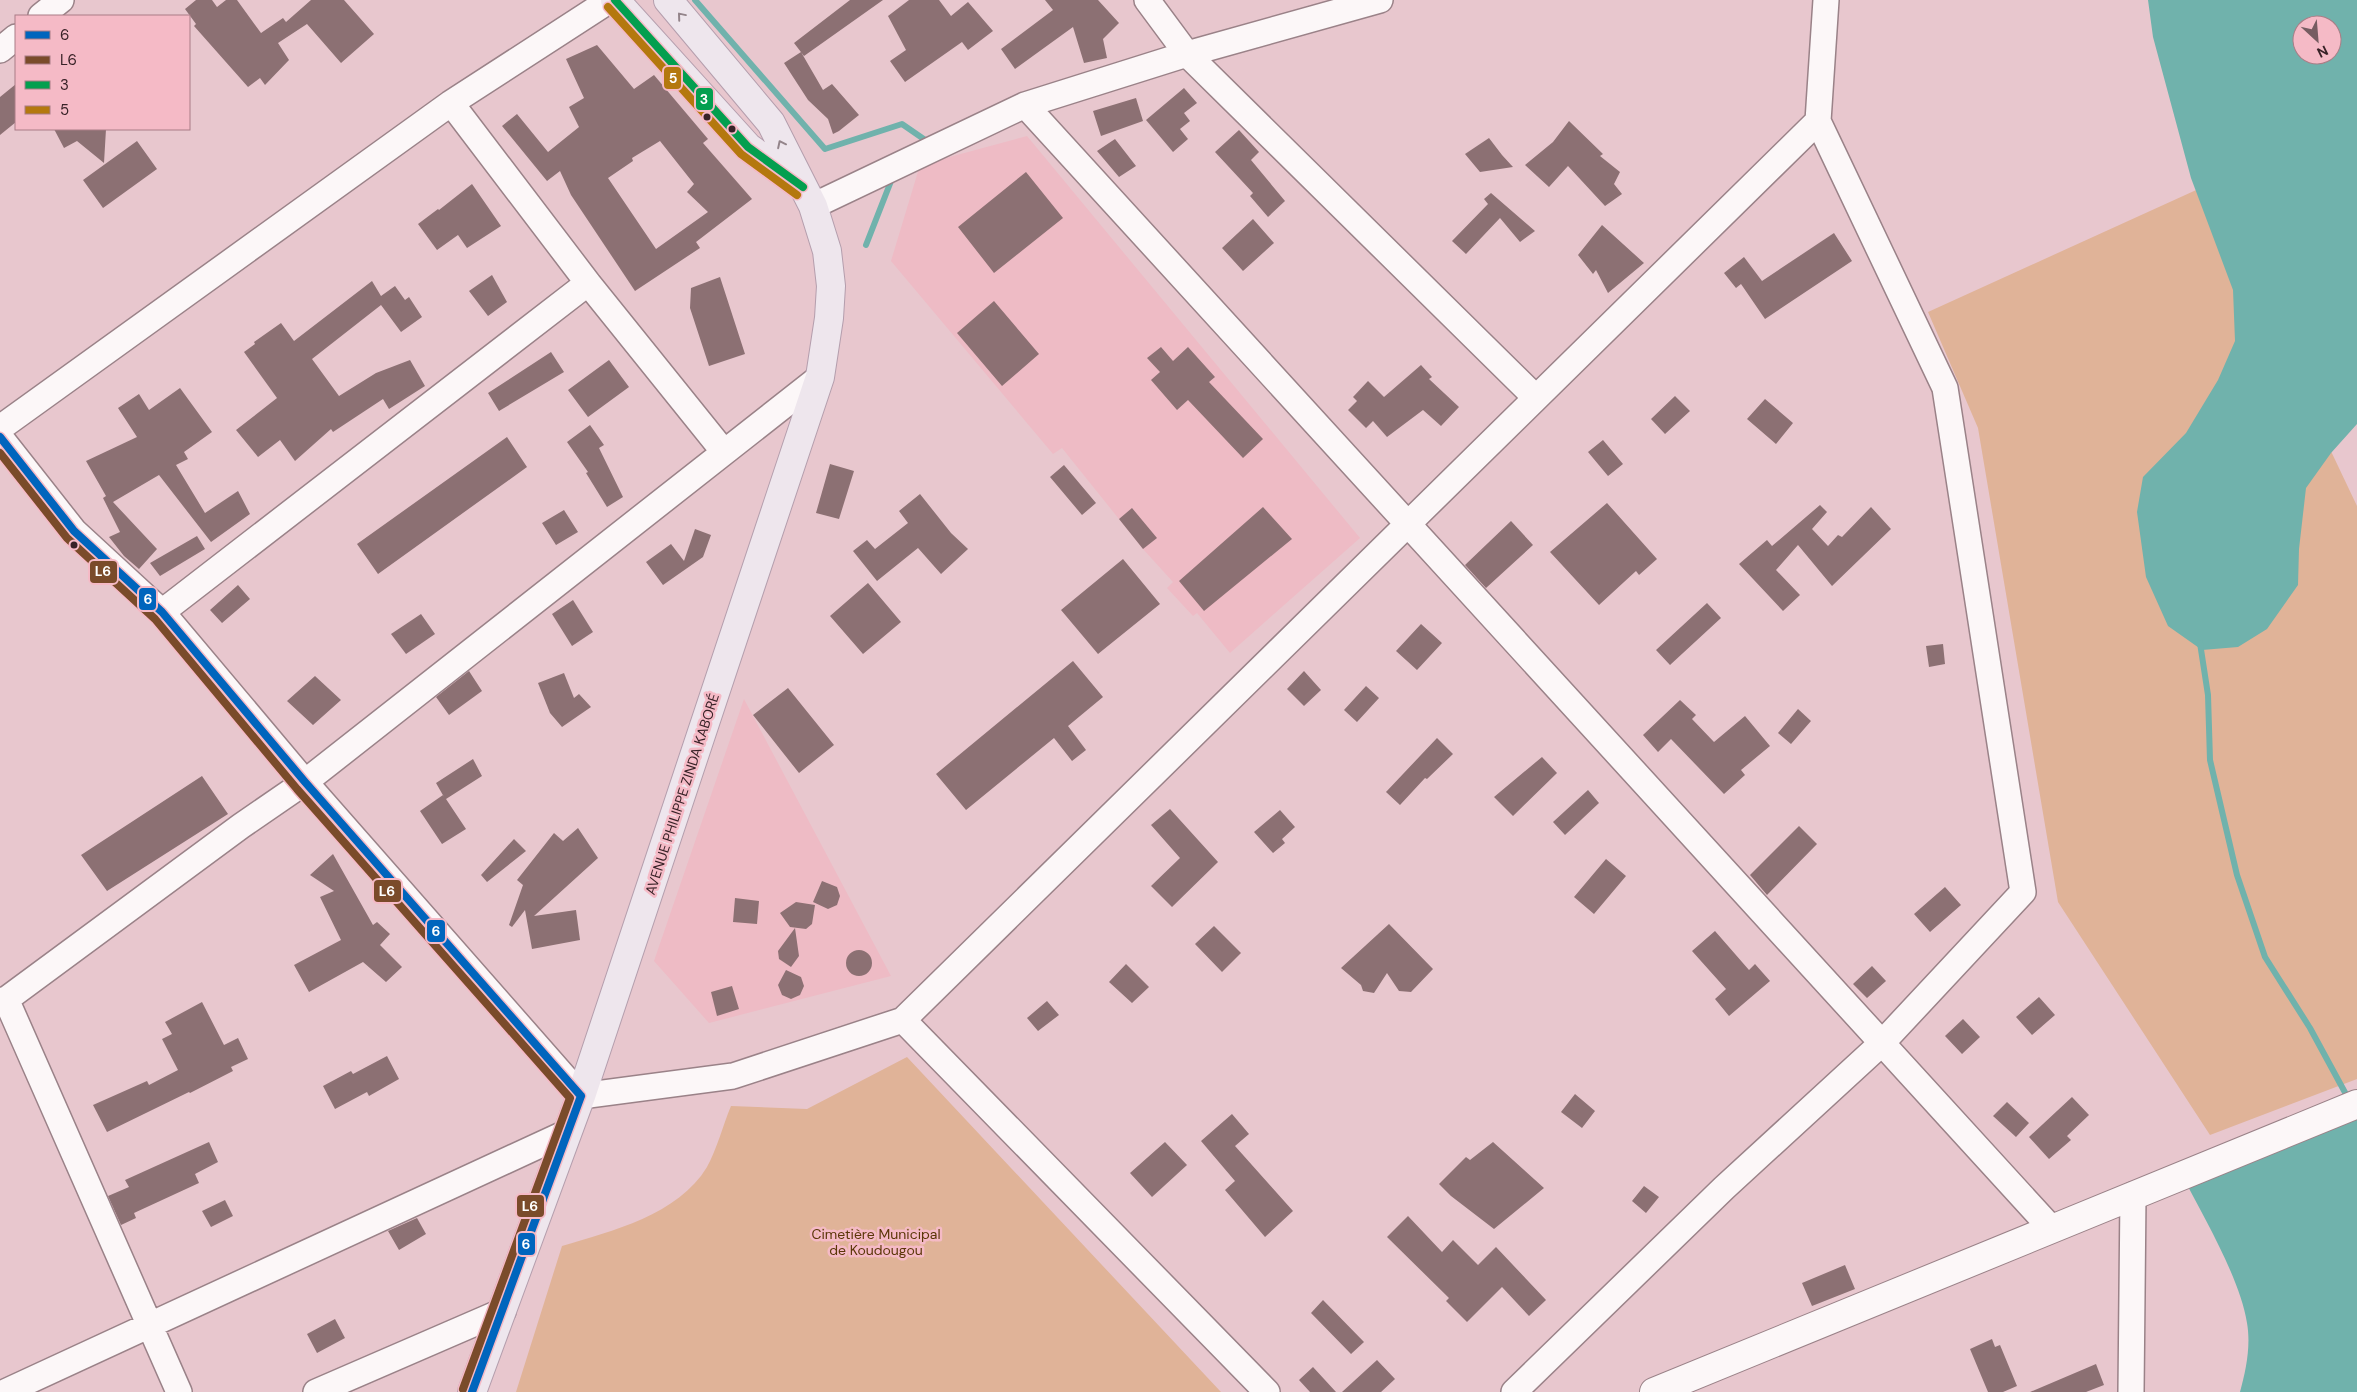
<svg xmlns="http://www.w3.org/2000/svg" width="2357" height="1392" font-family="'DM Sans',sans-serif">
<rect width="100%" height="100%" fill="#e8c7ce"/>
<path fill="#eebbc5" d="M 1027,136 L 1360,538 L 1230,653 L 1197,613 L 1193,616 L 1167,588 L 1173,582 L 1143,549 L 1062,448 L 1053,454 L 891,261 L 920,165 Z
M 744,699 L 891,976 L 709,1023 L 654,961 Z"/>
<path fill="#e0b398" d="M 2205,186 L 2357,506 L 2357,1079 L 2210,1135 L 2058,902 L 1978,428 L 1928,312 Z
M 907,1057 L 1221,1392 L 516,1392 L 562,1246 C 612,1231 678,1215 707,1167 C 717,1149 723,1125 731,1106 L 807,1109 Z"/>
<path fill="#70b2ac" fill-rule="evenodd" d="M 2148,0 L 2357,0 L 2357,424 L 2331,453 L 2306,488 L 2299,549 L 2298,585 L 2267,629 L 2238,647 L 2202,650 L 2168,626 L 2146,577 L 2137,512 L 2143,477 L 2186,433 L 2218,380 L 2235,341 L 2233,290 L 2191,178 L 2153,37 ZM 2302,25 L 2332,25 L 2332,55 L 2302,55 Z
M 2357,1104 L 2357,1392 L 2240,1392 C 2246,1370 2251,1346 2247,1323 C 2240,1278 2203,1216 2182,1175 Z"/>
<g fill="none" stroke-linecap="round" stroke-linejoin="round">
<path stroke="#70b2ac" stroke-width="6" d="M 695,0 L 825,149 L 902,124 L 931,144
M 866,245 L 893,176
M 2200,643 L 2208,695 L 2210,760 L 2237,875 L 2265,957 L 2310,1028 L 2348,1098"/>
</g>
<path fill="#8c7073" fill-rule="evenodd" d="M 196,0 L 212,0 L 217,7 L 226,0 L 237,0 L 261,33 L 283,18 L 286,22 L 311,0 L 344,0 L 374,34 L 341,63 L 307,24 L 278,43 L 289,60 L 265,85 L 260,78 L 248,87 L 194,26 L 196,24 L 185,9 Z
M 850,0 L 883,0 L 804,56 L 794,43 Z
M 909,0 L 939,0 L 951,16 L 968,2 L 993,31 L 968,50 L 962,42 L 905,82 L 890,61 L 906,50 L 888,16 Z
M 1045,0 L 1098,0 L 1119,23 L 1103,39 L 1107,58 L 1084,63 L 1073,27 L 1015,69 L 1001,49 L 1053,10 Z
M 597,45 L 634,89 L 654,75 L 708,139 L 703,143 L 752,199 L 696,242 L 700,248 L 635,291 L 571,195 L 560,171 L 547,181 L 502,126 L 517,114 L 548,152 L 579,127 L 569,107 L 584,98 L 566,59 ZM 660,141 L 694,184 L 687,192 L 708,212 L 656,249 L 608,178 L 633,161 L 632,158 Z
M 801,52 L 823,90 L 832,84 L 859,115 L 839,131 L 833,134 L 828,119 L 808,100 L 784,63 Z
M 16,84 L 16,122 L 0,135 L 0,97 Z
M 1184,88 L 1197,103 L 1184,113 L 1190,121 L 1180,129 L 1188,139 L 1173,152 L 1146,120 Z
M 1136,98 L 1143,121 L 1101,136 L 1093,111 Z
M 1569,121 L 1603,154 L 1600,156 L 1620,172 L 1614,184 L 1622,194 L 1605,206 L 1568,166 L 1549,187 L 1525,165 L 1553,142 Z
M 54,129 L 106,129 L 104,163 L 77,141 L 64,148 Z
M 1239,130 L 1259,152 L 1251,160 L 1285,201 L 1268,217 L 1250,196 L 1253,193 L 1215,152 Z
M 1489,138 L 1502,155 L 1513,167 L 1480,172 L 1465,154 Z
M 1115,139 L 1136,166 L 1119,177 L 1097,151 Z
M 137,141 L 157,169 L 103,208 L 83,180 Z
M 1026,172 L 1063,218 L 994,273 L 958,227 Z
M 472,184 L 501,226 L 467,248 L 458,235 L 437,250 L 418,224 L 438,209 L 439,210 Z
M 1491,193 L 1535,231 L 1520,242 L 1500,218 L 1466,254 L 1452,241 L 1488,204 L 1484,199 Z
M 1253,219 L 1274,243 L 1243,271 L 1222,248 Z
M 1602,225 L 1644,263 L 1608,293 L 1596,270 L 1593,274 L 1578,255 Z
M 1834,233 L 1852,261 L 1765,319 L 1741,284 L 1736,288 L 1724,273 L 1744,257 L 1762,281 Z
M 492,275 L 507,302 L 488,316 L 469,291 Z
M 720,277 L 745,354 L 709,366 L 690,308 L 691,288 Z
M 372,281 L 381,296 L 395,286 L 405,300 L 409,297 L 422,317 L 401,332 L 381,305 L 312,359 L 339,396 L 376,373 L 410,360 L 425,386 L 389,409 L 383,399 L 333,432 L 331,429 L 295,461 L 280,440 L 258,457 L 236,430 L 277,398 L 244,352 L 255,344 L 254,342 L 281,323 L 294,341 Z
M 994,301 L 1039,354 L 1002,386 L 957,333 Z
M 1161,347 L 1173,361 L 1188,347 L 1215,377 L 1209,382 L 1263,439 L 1243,458 L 1188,400 L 1177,410 L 1151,380 L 1160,372 L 1147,358 Z
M 551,352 L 564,372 L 499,411 L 488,393 Z
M 609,360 L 629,387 L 588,417 L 568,390 Z
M 1421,365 L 1432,377 L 1429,379 L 1459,407 L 1441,426 L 1423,410 L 1387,437 L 1373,421 L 1366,428 L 1348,410 L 1357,401 L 1353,397 L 1368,381 L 1384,397 Z
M 180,388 L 212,432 L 184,452 L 188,459 L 176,465 L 205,513 L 238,491 L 250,514 L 211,542 L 159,475 L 113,502 L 157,549 L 139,569 L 124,556 L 109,537 L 120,532 L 103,498 L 106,496 L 86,461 L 137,437 L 118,408 L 139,394 L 149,410 Z
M 1675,396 L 1690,411 L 1665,434 L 1651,419 Z
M 1765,399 L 1793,423 L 1776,444 L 1747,419 Z
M 590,425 L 604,445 L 599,448 L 623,497 L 607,507 L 586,473 L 588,472 L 567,442 Z
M 507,437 L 527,467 L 378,574 L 357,544 Z
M 1603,440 L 1623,464 L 1608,476 L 1588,452 Z
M 830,464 L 854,471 L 839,519 L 816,513 Z
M 1064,465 L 1096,503 L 1082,515 L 1050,477 Z
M 920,494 L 951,533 L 968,549 L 941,574 L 918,548 L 877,581 L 853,551 L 867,540 L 875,549 L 908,523 L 899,511 Z
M 1607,503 L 1657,559 L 1639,575 L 1636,571 L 1599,605 L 1550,552 Z
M 1820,505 L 1827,512 L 1812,529 L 1828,546 L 1838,535 L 1842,537 L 1871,507 L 1891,529 L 1832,586 L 1798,545 L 1776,570 L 1800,595 L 1783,611 L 1739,564 L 1767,540 L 1772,546 Z
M 1263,507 L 1292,539 L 1204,611 L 1179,581 Z
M 1132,508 L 1157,538 L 1143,549 L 1119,519 Z
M 564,510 L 578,532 L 556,545 L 542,523 Z
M 1511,521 L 1533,545 L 1486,588 L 1465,565 Z
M 695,529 L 711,535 L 703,557 L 663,585 L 646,562 L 671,544 L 684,561 Z
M 197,536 L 205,549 L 160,576 L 150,563 Z
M 1123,559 L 1160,604 L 1098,654 L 1061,610 Z
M 868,583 L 901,622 L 863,654 L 830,616 Z
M 238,585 L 250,599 L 222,623 L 210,610 Z
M 573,600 L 593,632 L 572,646 L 552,614 Z
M 1707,603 L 1721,618 L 1670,665 L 1656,650 Z
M 421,614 L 435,634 L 406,654 L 391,634 Z
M 1421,624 L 1442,643 L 1417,670 L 1396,651 Z
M 1943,644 L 1945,664 L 1929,667 L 1926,646 Z
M 1073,661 L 1103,697 L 1068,726 L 1086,750 L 1072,761 L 1054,738 L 966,810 L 936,774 Z
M 469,671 L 482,691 L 449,715 L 436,697 Z
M 1304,671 L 1321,690 L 1304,706 L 1287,689 Z
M 564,673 L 574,698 L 579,694 L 591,707 L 562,727 L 550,713 L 538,683 Z
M 315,676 L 341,700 L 313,725 L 287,701 Z
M 1366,686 L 1379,698 L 1357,722 L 1344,710 Z
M 788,688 L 834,745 L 799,773 L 753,715 Z
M 1680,700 L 1696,715 L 1692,719 L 1714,742 L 1745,716 L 1770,746 L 1741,770 L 1745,775 L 1724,794 L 1671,739 L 1658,752 L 1643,735 Z
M 1798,709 L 1811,721 L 1791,744 L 1778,733 Z
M 1437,738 L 1453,754 L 1427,779 L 1425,778 L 1400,805 L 1386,792 Z
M 1542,757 L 1557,773 L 1513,816 L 1494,797 Z
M 473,759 L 482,776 L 446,799 L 466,829 L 442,844 L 420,811 L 443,795 L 444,797 L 436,783 Z
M 202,776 L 228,814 L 107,891 L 81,855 Z
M 1588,790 L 1599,803 L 1565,835 L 1553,822 Z
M 1170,809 L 1218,862 L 1172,907 L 1151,886 L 1180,858 L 1151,825 Z
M 1280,810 L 1295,827 L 1282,839 L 1285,843 L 1273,853 L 1254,832 Z
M 1799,826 L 1817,844 L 1767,895 L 1750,875 Z
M 578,828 L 598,858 L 534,916 L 576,910 L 580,940 L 532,949 L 525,910 L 512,927 L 509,925 L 523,885 L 517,880 L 554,833 L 563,841 Z
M 514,839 L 526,851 L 487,882 L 481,875 Z
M 333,854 L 373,925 L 377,922 L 390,934 L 380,945 L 402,967 L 386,982 L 363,962 L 309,992 L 294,965 L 341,940 L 320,897 L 334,891 L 310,875 Z
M 1606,859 L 1626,876 L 1594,914 L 1574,897 Z
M 822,881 L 837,887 L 840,896 L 837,905 L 828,909 L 813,902 Z
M 1945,887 L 1961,905 L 1930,932 L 1914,914 Z
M 735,898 L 759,901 L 757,924 L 733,922 Z
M 796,902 L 815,905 L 812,924 L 806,929 L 790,927 L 780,913 Z
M 1389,924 L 1433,969 L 1411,992 L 1399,991 L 1387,973 L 1374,993 L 1363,991 L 1361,985 L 1341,968 Z
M 1214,926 L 1241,953 L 1222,972 L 1195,944 Z
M 795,928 L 799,956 L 791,967 L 779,959 L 778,951 Z
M 1715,931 L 1749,970 L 1755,964 L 1770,981 L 1729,1016 L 1715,999 L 1726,989 L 1692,951 Z
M846 963a13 13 0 1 1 26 0a13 13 0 1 1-26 0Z
M 1126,964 L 1149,987 L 1132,1003 L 1109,982 Z
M 1872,966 L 1886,981 L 1867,998 L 1853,984 Z
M 786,970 L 801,977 L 804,986 L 800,995 L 791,999 L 782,995 L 778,985 Z
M 732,986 L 739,1009 L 717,1016 L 711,992 Z
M 2039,997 L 2055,1015 L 2032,1035 L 2016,1017 Z
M 1047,1001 L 1059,1015 L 1038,1031 L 1027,1018 Z
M 202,1002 L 224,1045 L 238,1038 L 248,1059 L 231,1067 L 233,1071 L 190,1093 L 189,1092 L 107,1132 L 93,1105 L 147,1081 L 149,1085 L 178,1070 L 162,1039 L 172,1034 L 165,1022 Z
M 1963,1019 L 1980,1037 L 1962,1054 L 1945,1036 Z
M 387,1056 L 399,1079 L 369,1096 L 367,1092 L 335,1109 L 323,1086 L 351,1071 L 353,1074 Z
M 1575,1094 L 1595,1111 L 1582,1128 L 1561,1112 Z
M 2072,1097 L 2089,1115 L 2067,1136 L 2071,1140 L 2049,1159 L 2029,1137 Z
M 2007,1102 L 2029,1123 L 2016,1137 L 1993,1116 Z
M 1232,1114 L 1249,1134 L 1235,1146 L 1293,1211 L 1265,1237 L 1225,1190 L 1235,1181 L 1201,1141 Z
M 209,1142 L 218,1162 L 195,1174 L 199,1183 L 134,1213 L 136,1218 L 121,1225 L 108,1196 L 129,1187 L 125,1180 Z
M 1165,1142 L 1187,1165 L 1152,1197 L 1130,1173 Z
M 1493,1142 L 1544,1188 L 1494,1229 L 1451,1196 L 1439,1184 L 1466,1157 L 1470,1160 Z
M 1644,1186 L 1659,1197 L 1646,1213 L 1632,1201 Z
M 225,1200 L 233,1216 L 211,1227 L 202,1211 Z
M 1408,1216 L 1442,1252 L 1453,1240 L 1478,1265 L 1496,1247 L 1546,1300 L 1529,1316 L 1502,1287 L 1467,1322 L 1446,1301 L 1449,1298 L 1387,1237 Z
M 417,1218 L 426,1234 L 399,1250 L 388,1231 Z
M 1845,1265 L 1855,1289 L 1812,1306 L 1802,1283 Z
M 1323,1300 L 1364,1342 L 1351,1354 L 1311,1313 Z
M 335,1319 L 345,1338 L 317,1353 L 307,1334 Z
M 1992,1339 L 1995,1347 L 2000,1345 L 2017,1386 L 2003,1392 L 1988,1392 L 1970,1349 Z
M 1377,1360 L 1395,1379 L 1381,1392 L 1342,1392 Z
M 2096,1364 L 2104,1385 L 2086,1392 L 2030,1392 Z
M 1313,1367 L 1336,1392 L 1310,1392 L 1299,1380 Z"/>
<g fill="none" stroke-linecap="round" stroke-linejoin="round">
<defs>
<path id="minor" d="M 1147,0 L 1187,54 L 1536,398
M 41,16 L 61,0
M 0,50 L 16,37
M 451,103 L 588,283 L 724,452
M 1025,105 L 2051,1228
M 813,206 L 1025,105 L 1187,54 L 1380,0
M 0,428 L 451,103 L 610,0
M 0,437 L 74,531 L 162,612 L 305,782 L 581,1096 L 733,1076 L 903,1020 L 1818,121
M 162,612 L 588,283
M 6,999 L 179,1392
M 0,1004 L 241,826 L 305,782 L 820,377
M 903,1020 L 1267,1392
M 5,1392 L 568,1132
M 316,1392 L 503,1311
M 1514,1392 L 1724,1188 L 1882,1043 L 2023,892 L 1945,388 L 1818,121 L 1826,0
M 2131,1392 L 2133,1195"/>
<path id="tertiary" d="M 1654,1392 L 2357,1104"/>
<path id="primary" d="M 615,0 L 748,147 L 800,185
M 472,1392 L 581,1096 L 820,377 L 829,318 L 831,286 L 827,251 L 813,206 L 771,123 L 668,0"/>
</defs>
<use href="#minor" stroke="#9a8288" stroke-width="28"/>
<use href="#tertiary" stroke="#9a8288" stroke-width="30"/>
<use href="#primary" stroke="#b49ead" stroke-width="30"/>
<use href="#minor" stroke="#fcf7f8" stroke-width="25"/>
<use href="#tertiary" stroke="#fcf7f8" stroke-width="28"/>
<use href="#primary" stroke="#eee6ed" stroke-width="28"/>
<defs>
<path id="bus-1" d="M 0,437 L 74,531 L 162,612 L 305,782 L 581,1096
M 472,1392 L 581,1096"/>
<path id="bus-2" d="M 0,453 L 67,538 L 155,619 L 297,789 L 570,1098 L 463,1389"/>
<path id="bus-3" d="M 615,0 L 748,147 L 803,187"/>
<path id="bus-4" d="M 608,7 L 741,154 L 797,195"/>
</defs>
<use href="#bus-1" stroke="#f5bac6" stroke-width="11"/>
<use href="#bus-2" stroke="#f5bac6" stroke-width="11"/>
<use href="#bus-3" stroke="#f5bac6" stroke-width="11"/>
<use href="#bus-4" stroke="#f5bac6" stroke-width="11"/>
<use href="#bus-1" stroke="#0065bd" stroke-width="8"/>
<use href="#bus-2" stroke="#7a4b2a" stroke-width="8"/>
<use href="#bus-3" stroke="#039f4f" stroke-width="8"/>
<use href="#bus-4" stroke="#b4780e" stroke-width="8"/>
</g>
<defs><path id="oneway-chevron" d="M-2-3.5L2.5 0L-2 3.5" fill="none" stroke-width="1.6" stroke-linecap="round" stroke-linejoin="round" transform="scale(1.25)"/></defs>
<g stroke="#93848a">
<use href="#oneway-chevron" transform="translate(681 16) rotate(-130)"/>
<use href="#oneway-chevron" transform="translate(781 144) rotate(-116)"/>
</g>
<g fill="#382227" stroke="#f5bac6" stroke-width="2">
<circle cx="707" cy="117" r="4.5"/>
<circle cx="732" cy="129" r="4.5"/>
<circle cx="74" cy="545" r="4.5"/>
</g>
<g text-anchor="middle" stroke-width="5" stroke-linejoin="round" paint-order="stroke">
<g font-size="14" fill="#382227" stroke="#f5bac6">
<text transform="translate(682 794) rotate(-72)" y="5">AVENUE PHILIPPE ZINDA KABORÉ</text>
</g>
<g font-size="14" fill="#5b3608" stroke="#f5bac6">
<text x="876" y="1239">Cimetière Municipal<tspan x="876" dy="16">de Koudougou</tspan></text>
</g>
</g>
<g stroke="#f5bac6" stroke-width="2">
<rect x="663" y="66" width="19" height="24" rx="5" fill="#b4780e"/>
<rect x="695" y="87" width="19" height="24" rx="5" fill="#039f4f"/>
<rect x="89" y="560" width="29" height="24" rx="5" fill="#7a4b2a"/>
<rect x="138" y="587" width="19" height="24" rx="5" fill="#0065bd"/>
<rect x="373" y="879" width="29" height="24" rx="5" fill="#7a4b2a"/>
<rect x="426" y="919" width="20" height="24" rx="5" fill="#0065bd"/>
<rect x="516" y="1194" width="29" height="24" rx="5" fill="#7a4b2a"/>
<rect x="517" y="1232" width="19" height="24" rx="5" fill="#0065bd"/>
</g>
<g font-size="14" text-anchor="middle" font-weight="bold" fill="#fff">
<text x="673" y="83">5</text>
<text x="704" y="104">3</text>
<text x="103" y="576">L6</text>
<text x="148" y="604">6</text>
<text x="387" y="896">L6</text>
<text x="436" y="936">6</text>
<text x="530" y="1211">L6</text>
<text x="526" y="1249">6</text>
</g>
<rect x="15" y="15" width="175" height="115" fill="#f5bac6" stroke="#a97d86"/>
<rect x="25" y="31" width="25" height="8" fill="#0065bd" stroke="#a97d86"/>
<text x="60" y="40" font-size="15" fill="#382227">6</text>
<rect x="25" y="56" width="25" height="8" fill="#7a4b2a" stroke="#a97d86"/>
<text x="60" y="65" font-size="15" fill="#382227">L6</text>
<rect x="25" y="81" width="25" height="8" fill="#039f4f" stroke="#a97d86"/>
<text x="60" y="90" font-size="15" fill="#382227">3</text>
<rect x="25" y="106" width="25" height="8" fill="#b4780e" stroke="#a97d86"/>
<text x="60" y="115" font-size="15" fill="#382227">5</text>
<g transform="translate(2317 40) rotate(154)"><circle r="24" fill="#f5bac6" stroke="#a97d86"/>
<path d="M0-4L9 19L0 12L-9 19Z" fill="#765c61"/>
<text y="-8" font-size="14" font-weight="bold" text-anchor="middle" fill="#382227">N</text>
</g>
</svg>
